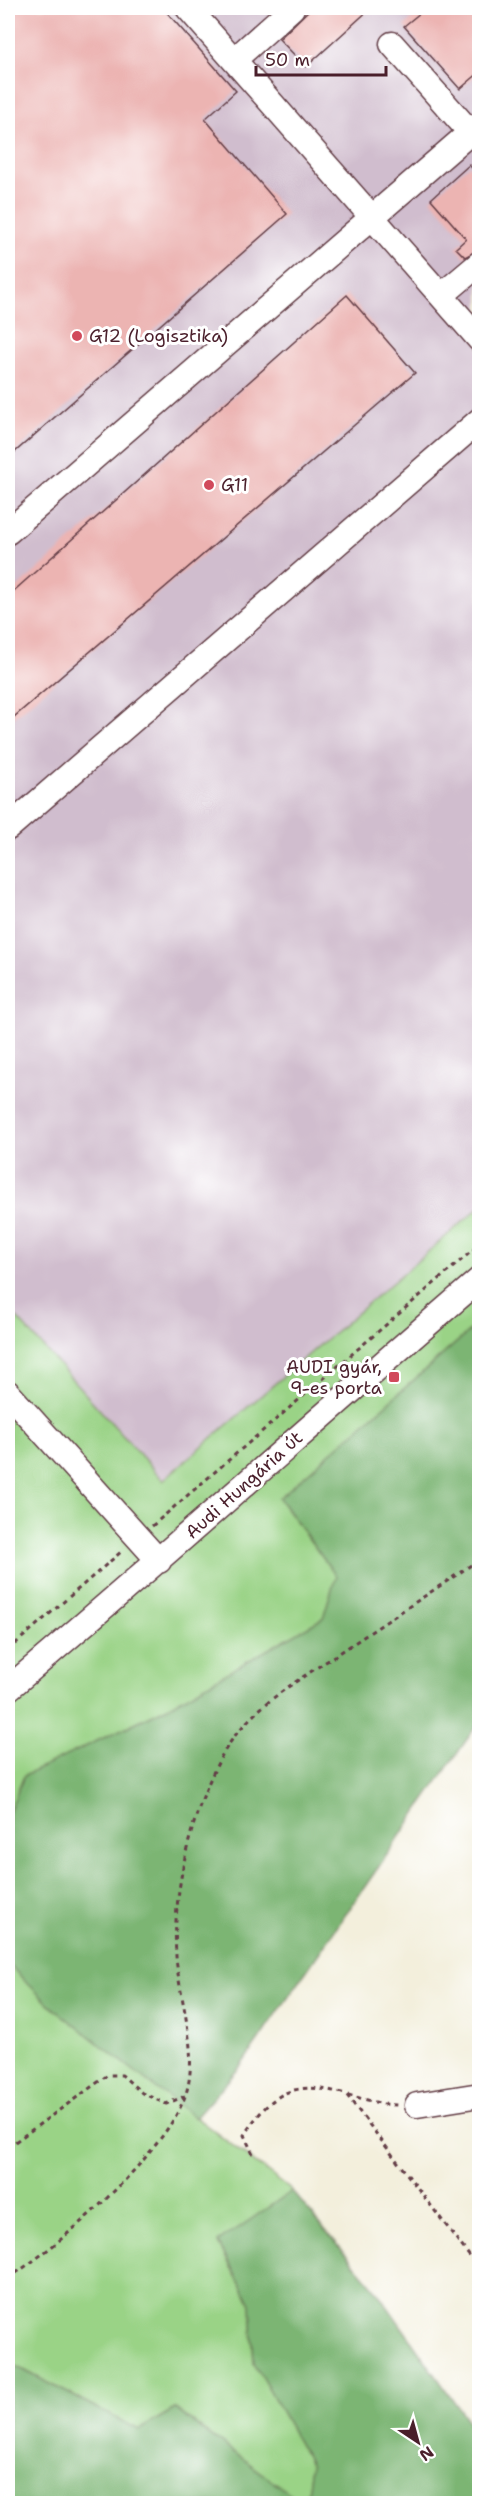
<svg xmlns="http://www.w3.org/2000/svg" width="487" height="2511" font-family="'Shantell Sans',sans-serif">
<rect width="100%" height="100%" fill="#fff"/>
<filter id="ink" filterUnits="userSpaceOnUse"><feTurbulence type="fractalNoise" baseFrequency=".0167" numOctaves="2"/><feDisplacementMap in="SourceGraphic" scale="12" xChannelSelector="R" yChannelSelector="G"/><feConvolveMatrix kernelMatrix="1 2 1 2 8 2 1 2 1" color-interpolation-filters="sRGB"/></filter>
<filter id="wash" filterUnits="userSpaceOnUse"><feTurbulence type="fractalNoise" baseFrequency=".008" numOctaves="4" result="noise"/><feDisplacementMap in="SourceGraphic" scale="24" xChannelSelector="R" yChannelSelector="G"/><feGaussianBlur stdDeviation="1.35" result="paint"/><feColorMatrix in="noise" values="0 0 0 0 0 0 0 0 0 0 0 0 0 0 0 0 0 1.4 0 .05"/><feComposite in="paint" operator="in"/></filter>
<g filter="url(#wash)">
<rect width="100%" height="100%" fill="#f3efdc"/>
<path fill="#d0bdce" d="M 8,8 L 479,8 L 479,1208 L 162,1480 L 8,1308 Z"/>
<path fill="#9ad386" stroke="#727958" stroke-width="1.5" d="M 479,1208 L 479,1323 L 279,1498 L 336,1576 L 323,1618 L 164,1709 L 24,1776 L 8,1815 L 8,1308 L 163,1480 Z
M 8,1964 L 53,2008 L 292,2191 L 218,2243 L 251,2304 L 254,2363 L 311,2465 L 306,2503 L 302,2503 L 175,2409 L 139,2430 L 8,2362 Z"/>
<path fill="#7bb573" stroke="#626a4f" stroke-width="1.5" d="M 479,1323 L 479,1722 L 240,2067 L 195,2118 L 53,2008 L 8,1964 L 8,1815 L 24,1776 L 164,1709 L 323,1618 L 336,1576 L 279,1498 Z
M 292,2191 L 374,2287 L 479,2437 L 479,2503 L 306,2503 L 311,2465 L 254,2363 L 251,2304 L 218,2242 Z
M 8,2362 L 139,2430 L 175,2409 L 303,2503 L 8,2503 Z"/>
<g id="blocks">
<path fill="#ecb4b2" d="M 8,8 L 163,8 L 236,91 L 205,119 L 287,214 L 8,458 Z
M 311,8 L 371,8 L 306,67 L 279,39 Z
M 426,8 L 480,8 L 480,72 L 460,89 L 404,26 Z
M 469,165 L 480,176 L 480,249 L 465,257 L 456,248 L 466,239 L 431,199 Z
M 347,295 L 415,373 L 8,722 L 8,596 Z"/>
</g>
</g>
<g filter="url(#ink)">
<use href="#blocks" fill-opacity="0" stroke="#633e46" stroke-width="1.5"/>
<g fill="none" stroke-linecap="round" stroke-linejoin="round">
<defs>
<path id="minor" d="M 188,8 L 480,340
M 392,44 L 470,132
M 234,60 L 292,8
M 442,295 L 480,263
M 8,532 L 480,124
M 8,828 L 480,420
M 8,1393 L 159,1561
M 8,1689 C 167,1555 322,1415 480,1279
M 417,2105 L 480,2095"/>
</defs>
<use href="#minor" stroke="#633e46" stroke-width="27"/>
<path stroke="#633e46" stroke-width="3" stroke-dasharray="4.5 4.5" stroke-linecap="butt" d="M 152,1526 L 480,1244
M 8,1650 L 122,1551
M 348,2095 L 383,2104 L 397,2105
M 8,2147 L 108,2075 L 122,2075 L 142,2093 L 166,2104 L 185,2096
M 253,2154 L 244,2135 C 273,2091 293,2080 346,2094 L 480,2270
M 8,2278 C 59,2247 176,2145 188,2086 C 197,2044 179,1998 176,1956 C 172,1893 191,1813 221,1757 C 249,1706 301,1679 347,1648 C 391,1618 436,1589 480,1559"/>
<use href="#minor" stroke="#fff" stroke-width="24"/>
</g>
</g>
<g fill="#d1495b" stroke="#fff" stroke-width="2">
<circle cx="77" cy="336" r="6"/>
<circle cx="209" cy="485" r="6"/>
<rect x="388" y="1371" width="12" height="12" rx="3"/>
</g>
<g text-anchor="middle" stroke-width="6" stroke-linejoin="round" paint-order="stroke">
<g font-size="18" fill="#4a1f2b" stroke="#fff" text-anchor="start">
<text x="89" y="342">G12 (Logisztika)</text>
<text x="221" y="491">G11</text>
<text x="382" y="1373" text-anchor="end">AUDI gyár,<tspan x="382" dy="21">9-es porta</tspan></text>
</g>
<g font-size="18" fill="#4a1f2b" stroke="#fff">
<text transform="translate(244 1485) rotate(-42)" y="6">Audi Hungária út</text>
</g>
</g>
<rect width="487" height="2511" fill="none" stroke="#fff" stroke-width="30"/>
<g transform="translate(418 2442) rotate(144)" stroke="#ffffff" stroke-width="4.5" paint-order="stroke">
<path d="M0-4.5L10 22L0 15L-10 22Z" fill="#4a1f2b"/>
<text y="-9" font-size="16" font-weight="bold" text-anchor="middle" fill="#4a1f2b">N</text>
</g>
<path d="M256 66v9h130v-9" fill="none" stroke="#4a1f2b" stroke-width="3"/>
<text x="265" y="66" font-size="18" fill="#4a1f2b" stroke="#ffffff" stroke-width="4.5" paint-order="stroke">50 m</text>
</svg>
